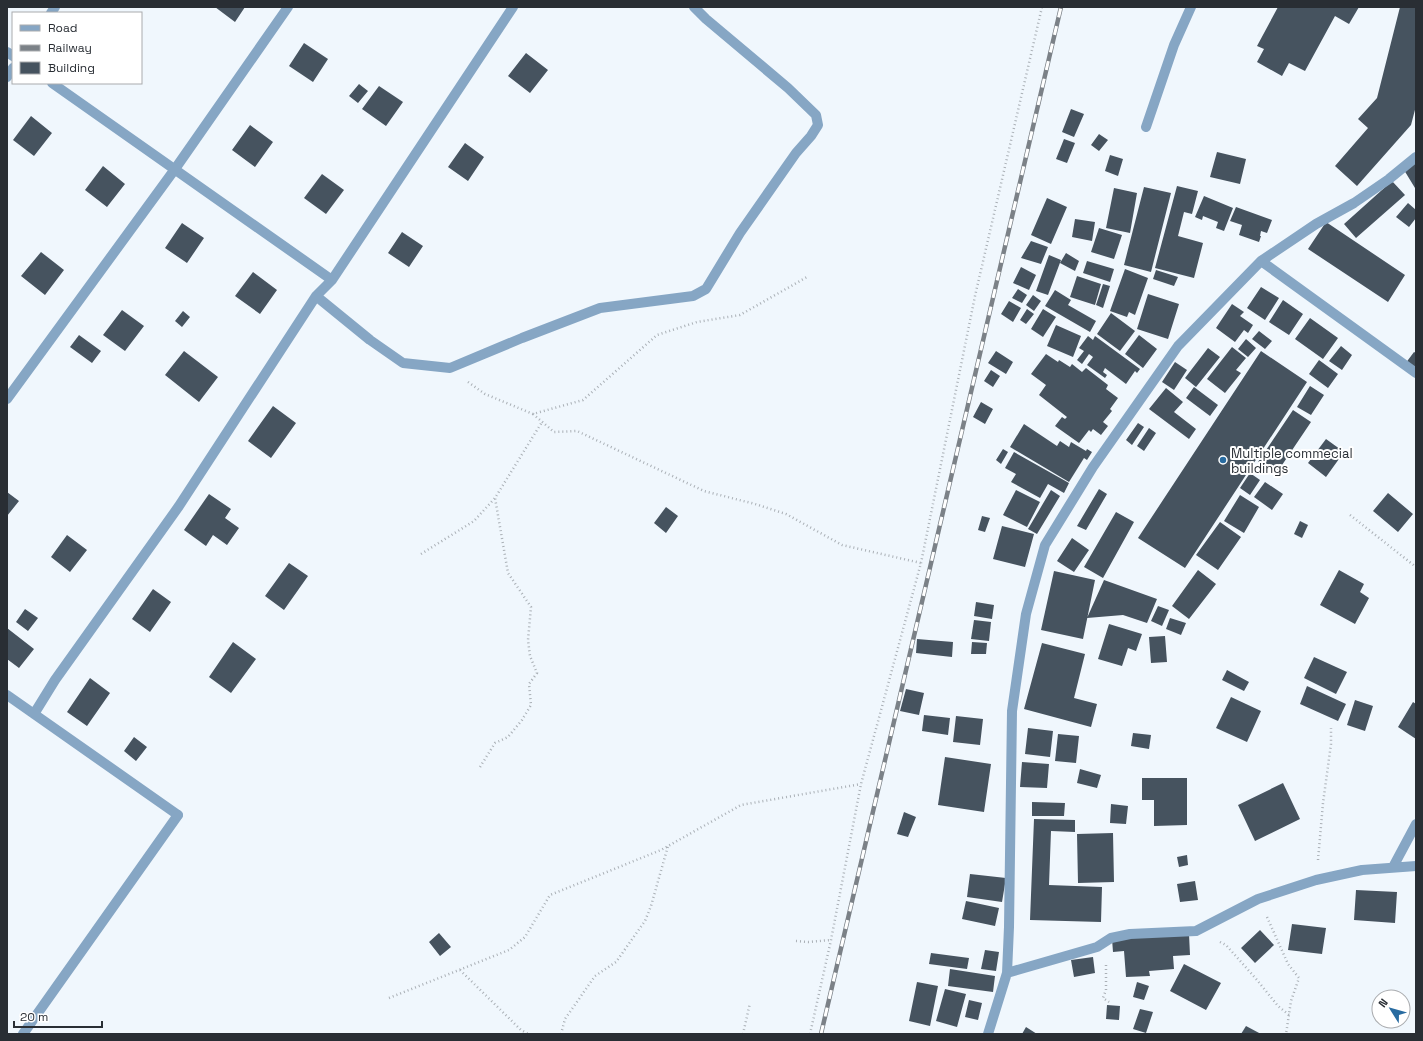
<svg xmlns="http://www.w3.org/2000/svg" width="1423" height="1041" font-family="'Space Grotesk',sans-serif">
<rect width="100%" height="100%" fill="#f0f7fd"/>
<path fill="#46535f" d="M 215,7 L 245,7 L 235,22 Z
M 1278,7 L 1359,7 L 1349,24 L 1335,16 L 1305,71 L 1289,63 L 1282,76 L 1257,62 L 1264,49 L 1257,46 Z
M 1400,7 L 1416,7 L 1416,106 L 1411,125 L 1357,186 L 1335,166 L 1368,128 L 1358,119 L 1377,98 Z
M 304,43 L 328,59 L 313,82 L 289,66 Z
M 526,53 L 548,70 L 530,93 L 508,76 Z
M 359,84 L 368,91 L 358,103 L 349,96 Z
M 379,86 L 403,102 L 386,126 L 362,109 Z
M 1071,109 L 1084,114 L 1074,137 L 1062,132 Z
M 31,116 L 52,133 L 34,156 L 13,140 Z
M 250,125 L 273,142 L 255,167 L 232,150 Z
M 1099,134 L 1108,140 L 1099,151 L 1091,145 Z
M 1064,139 L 1075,143 L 1067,163 L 1056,159 Z
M 465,143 L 484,157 L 468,181 L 448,167 Z
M 1217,152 L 1246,159 L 1240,184 L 1210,177 Z
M 1110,155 L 1123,159 L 1118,176 L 1105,171 Z
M 1416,162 L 1416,187 L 1415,188 L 1404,170 Z
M 103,166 L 125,184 L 107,207 L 85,190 Z
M 322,174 L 344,190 L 326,214 L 304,198 Z
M 1392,181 L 1405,195 L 1356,238 L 1344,224 Z
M 1177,186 L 1198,191 L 1192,214 L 1184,212 L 1178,236 L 1203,243 L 1194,278 L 1155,268 Z
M 1144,187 L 1171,193 L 1151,272 L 1124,265 Z
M 1114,188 L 1137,193 L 1130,233 L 1106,228 Z
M 1204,196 L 1233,208 L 1224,231 L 1216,228 L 1218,222 L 1203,216 L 1202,220 L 1195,217 Z
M 1047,198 L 1067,207 L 1051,244 L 1031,235 Z
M 1408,203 L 1416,210 L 1416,218 L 1409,227 L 1396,217 Z
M 1236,207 L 1272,220 L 1267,233 L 1261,231 L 1260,236 L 1261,236 L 1259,242 L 1239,235 L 1242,225 L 1230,221 Z
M 1075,219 L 1095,222 L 1092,241 L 1072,237 Z
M 1326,222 L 1405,275 L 1388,302 L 1308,249 Z
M 182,223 L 204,238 L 187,263 L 165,248 Z
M 1099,228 L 1122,235 L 1114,259 L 1091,252 Z
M 402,232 L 423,246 L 409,267 L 388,253 Z
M 1031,241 L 1048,247 L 1041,264 L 1021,258 Z
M 41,252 L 64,270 L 45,295 L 21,276 Z
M 1066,253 L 1079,261 L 1075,271 L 1060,263 Z
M 1049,255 L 1061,260 L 1048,295 L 1036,291 Z
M 1087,261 L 1114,269 L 1110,282 L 1083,273 Z
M 1021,267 L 1036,275 L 1029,290 L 1013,283 Z
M 1125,269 L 1148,278 L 1135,315 L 1129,312 L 1127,317 L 1110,311 Z
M 1156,270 L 1178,277 L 1174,286 L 1153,279 Z
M 253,272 L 277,290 L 260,314 L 235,296 Z
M 1077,276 L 1101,284 L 1095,305 L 1070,297 Z
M 1103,284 L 1110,286 L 1103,308 L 1096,305 Z
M 1261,287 L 1279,298 L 1265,320 L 1247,308 Z
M 1018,289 L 1027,295 L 1022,303 L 1012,298 Z
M 1055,290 L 1071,300 L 1068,305 L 1096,321 L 1090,332 L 1045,306 Z
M 1148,294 L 1179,304 L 1168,339 L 1137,329 Z
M 1033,295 L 1041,301 L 1034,311 L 1026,305 Z
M 1283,300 L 1303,314 L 1289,335 L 1269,322 Z
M 1009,301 L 1021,308 L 1013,322 L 1001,314 Z
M 1232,304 L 1244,312 L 1240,316 L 1253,325 L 1248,333 L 1244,330 L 1235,342 L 1216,328 Z
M 1027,309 L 1034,314 L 1026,324 L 1020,320 Z
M 1043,309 L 1056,317 L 1043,337 L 1031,329 Z
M 122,310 L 144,326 L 125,351 L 103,335 Z
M 183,311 L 190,317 L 182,327 L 175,321 Z
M 1111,313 L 1135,331 L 1120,351 L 1097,334 Z
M 1310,318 L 1338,338 L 1323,359 L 1295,339 Z
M 1056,325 L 1081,336 L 1073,357 L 1047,346 Z
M 1259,331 L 1272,341 L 1265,349 L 1252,339 Z
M 79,335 L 101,351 L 92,363 L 70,347 Z
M 1139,335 L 1157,349 L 1143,368 L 1125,354 Z
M 1088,336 L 1093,340 L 1095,336 L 1140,369 L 1137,373 L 1135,371 L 1126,384 L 1105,368 L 1103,372 L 1107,375 L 1105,378 L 1087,365 L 1093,357 L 1089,354 L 1082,364 L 1077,360 L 1084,351 L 1079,348 Z
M 1246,339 L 1256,348 L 1248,357 L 1238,349 Z
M 1341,346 L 1352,355 L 1342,370 L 1329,361 Z
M 1232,347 L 1246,358 L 1236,370 L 1241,373 L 1225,393 L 1207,379 Z
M 1208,348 L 1220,357 L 1196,387 L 1185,378 Z
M 184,351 L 218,377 L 199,402 L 165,375 Z
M 996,351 L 1013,362 L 1006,374 L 988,363 Z
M 1261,351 L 1307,382 L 1185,568 L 1138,538 Z
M 1414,352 L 1416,353 L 1416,367 L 1405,364 Z
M 1046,354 L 1058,362 L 1059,360 L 1070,367 L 1072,364 L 1082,372 L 1086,368 L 1108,385 L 1106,389 L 1118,398 L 1110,409 L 1112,411 L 1103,422 L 1108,426 L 1101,435 L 1093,429 L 1091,432 L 1089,430 L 1079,443 L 1055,426 L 1062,417 L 1065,419 L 1067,417 L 1039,395 L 1046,385 L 1031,374 Z
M 1319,360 L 1338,374 L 1328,388 L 1309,374 Z
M 1175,362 L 1187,370 L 1174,390 L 1162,382 Z
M 991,370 L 1000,376 L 993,387 L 984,381 Z
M 1310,386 L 1324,395 L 1311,415 L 1297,407 Z
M 1194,387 L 1218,405 L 1210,416 L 1186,398 Z
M 1166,388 L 1183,402 L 1174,412 L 1196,429 L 1189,439 L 1149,409 Z
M 981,402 L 993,409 L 985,424 L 973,417 Z
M 273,406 L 296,423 L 271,458 L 248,441 Z
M 1293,410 L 1311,422 L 1276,474 L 1258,462 Z
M 1138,423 L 1144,427 L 1132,445 L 1126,440 Z
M 1024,424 L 1057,446 L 1060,441 L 1069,447 L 1071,442 L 1086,451 L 1087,449 L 1092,452 L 1087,460 L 1084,458 L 1069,482 L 1010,447 Z
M 1149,428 L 1156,433 L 1144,451 L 1137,446 Z
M 1326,439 L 1344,452 L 1326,477 L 1308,463 Z
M 1003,449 L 1008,452 L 1001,464 L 996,460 Z
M 1014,452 L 1069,483 L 1064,493 L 1048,484 L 1040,498 L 1011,482 L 1016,474 L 1005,468 Z
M 1250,473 L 1260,480 L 1250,495 L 1240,488 Z
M 1265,482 L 1283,494 L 1272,510 L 1254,497 Z
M 1099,489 L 1107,494 L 1086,530 L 1077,526 Z
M 1016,490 L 1040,502 L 1027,527 L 1003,515 Z
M 1051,490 L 1060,496 L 1037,534 L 1028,529 Z
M 7,492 L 19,501 L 7,516 Z
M 1388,493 L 1413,514 L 1398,532 L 1373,511 Z
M 209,494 L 231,509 L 225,518 L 239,528 L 227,545 L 213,535 L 206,546 L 184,530 Z
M 1240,495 L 1259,507 L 1244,533 L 1224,521 Z
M 666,507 L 678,516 L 666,533 L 654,523 Z
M 1116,512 L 1134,522 L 1103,578 L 1084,567 Z
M 982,516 L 990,518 L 985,532 L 978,530 Z
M 1300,521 L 1308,525 L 1302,538 L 1294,534 Z
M 1220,522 L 1241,537 L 1218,570 L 1196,555 Z
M 1002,526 L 1034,534 L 1025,567 L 993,559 Z
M 67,535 L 87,550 L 70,572 L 51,557 Z
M 1072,538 L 1089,550 L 1074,572 L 1057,561 Z
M 289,563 L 308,576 L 284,610 L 265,596 Z
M 1198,570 L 1216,584 L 1189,619 L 1172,606 Z
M 1339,570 L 1364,584 L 1360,592 L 1369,598 L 1355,624 L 1320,605 Z
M 1054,571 L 1095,580 L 1083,639 L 1041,630 Z
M 1104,580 L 1157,599 L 1147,623 L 1123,615 L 1087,618 Z
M 153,589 L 171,602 L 150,632 L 132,619 Z
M 976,602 L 994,605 L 992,619 L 974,616 Z
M 1158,606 L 1169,610 L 1162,626 L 1151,621 Z
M 25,609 L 38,618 L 28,631 L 16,622 Z
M 1170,618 L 1186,623 L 1181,635 L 1166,629 Z
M 974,620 L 991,622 L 989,641 L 971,639 Z
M 1109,624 L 1142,634 L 1136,651 L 1128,648 L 1122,666 L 1098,659 Z
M 7,628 L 34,649 L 19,668 L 7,659 Z
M 1165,636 L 1167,662 L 1151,663 L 1149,637 Z
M 917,639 L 953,642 L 952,657 L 916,653 Z
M 233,642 L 256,659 L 231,693 L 209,677 Z
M 972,642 L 987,643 L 986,654 L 971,654 Z
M 1042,643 L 1085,654 L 1074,698 L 1097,704 L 1091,727 L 1024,709 Z
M 1314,657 L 1347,672 L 1336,694 L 1304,678 Z
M 1227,670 L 1249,682 L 1244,691 L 1222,680 Z
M 90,678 L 110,693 L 87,726 L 67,712 Z
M 1307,686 L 1346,704 L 1338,721 L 1300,704 Z
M 906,689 L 924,693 L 919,715 L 900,711 Z
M 1231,697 L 1261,711 L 1247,742 L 1216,728 Z
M 1355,700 L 1373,706 L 1365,731 L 1347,725 Z
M 1413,702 L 1416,704 L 1416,739 L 1398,727 Z
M 924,715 L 950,718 L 948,735 L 922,731 Z
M 956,716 L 983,719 L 980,745 L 953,742 Z
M 1028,728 L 1053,731 L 1050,757 L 1025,754 Z
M 1133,733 L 1151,735 L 1149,749 L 1131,746 Z
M 1058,734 L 1079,736 L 1076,763 L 1055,761 Z
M 134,737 L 147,747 L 136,761 L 124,751 Z
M 945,757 L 991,764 L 984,812 L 938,805 Z
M 1022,762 L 1049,764 L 1047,788 L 1020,787 Z
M 1080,769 L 1101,775 L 1097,788 L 1077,783 Z
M 1142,778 L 1187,778 L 1187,825 L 1154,826 L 1154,800 L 1142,800 Z
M 1283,783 L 1300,819 L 1255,841 L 1238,805 Z
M 1032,802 L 1065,803 L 1064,816 L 1032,816 Z
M 1111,804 L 1128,806 L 1126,824 L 1110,823 Z
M 904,812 L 916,817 L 908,837 L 897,834 Z
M 1034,819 L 1075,820 L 1075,832 L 1051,831 L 1049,885 L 1102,887 L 1101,922 L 1030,920 Z
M 1113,833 L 1114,882 L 1078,883 L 1077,834 Z
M 1187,855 L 1188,865 L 1179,867 L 1177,857 Z
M 970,874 L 1006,878 L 1002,902 L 967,897 Z
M 1195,881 L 1198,900 L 1180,902 L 1177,884 Z
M 1356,890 L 1397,892 L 1395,923 L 1354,920 Z
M 966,901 L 999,908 L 995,926 L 962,919 Z
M 1292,924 L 1326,928 L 1322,954 L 1288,950 Z
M 1260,930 L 1274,945 L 1255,963 L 1241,948 Z
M 439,933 L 451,947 L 440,956 L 429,942 Z
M 1189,934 L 1190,955 L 1173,956 L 1174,969 L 1149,971 L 1150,976 L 1126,977 L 1124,951 L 1113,952 L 1112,939 Z
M 985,950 L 999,952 L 996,971 L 981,969 Z
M 931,953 L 969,958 L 967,969 L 929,964 Z
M 1093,957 L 1095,973 L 1074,977 L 1071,960 Z
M 1184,964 L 1221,983 L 1206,1010 L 1170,991 Z
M 950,969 L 995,976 L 993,992 L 948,986 Z
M 917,982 L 938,986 L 930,1026 L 909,1021 Z
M 1137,982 L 1149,986 L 1144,1000 L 1133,997 Z
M 945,989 L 966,994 L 957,1027 L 936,1021 Z
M 969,1000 L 982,1003 L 978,1020 L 965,1017 Z
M 1107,1005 L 1120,1006 L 1119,1020 L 1106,1019 Z
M 1140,1009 L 1153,1012 L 1146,1033 L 1133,1029 Z
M 1246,1026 L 1261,1034 L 1241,1034 Z
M 1026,1027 L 1037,1034 L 1022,1034 Z"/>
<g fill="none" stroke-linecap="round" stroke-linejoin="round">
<path stroke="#aab0b6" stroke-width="2.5" stroke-dasharray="1 3" stroke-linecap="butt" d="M 468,382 L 485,394 L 533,414 L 583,400 L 657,335 L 697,322 L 740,315 L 807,277
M 533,414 L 554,432 L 577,431 L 704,491 L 755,504 L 786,514 L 842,545 L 921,563
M 1350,515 L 1416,567
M 421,554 L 474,521 L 495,498 L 542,422
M 480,767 L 495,743 L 508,737 L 522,720 L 531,705 L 529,684 L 537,673 L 530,656 L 528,640 L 531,607 L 508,573 L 495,498
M 1318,860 L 1323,803 L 1331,744 L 1331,728
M 1267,917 L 1288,964 L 1299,978 L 1291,1001 L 1286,1034
M 796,941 L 808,942 L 831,940
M 1220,942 L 1226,945 L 1257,980 L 1278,1006 L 1289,1015
M 1106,965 L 1106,990 L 1103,998 L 1109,1002
M 460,970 L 521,1030 L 528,1034
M 389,998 L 509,950 L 525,937 L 550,895 L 661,850 L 741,805 L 861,784
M 561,1034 L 565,1019 L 595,976 L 616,962 L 645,921 L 651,906 L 668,846
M 743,1034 L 750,1003
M 810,1034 L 831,940 L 861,784 L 921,563 L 975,296 L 1042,7"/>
<path stroke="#86a6c4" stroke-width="10" d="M 23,1034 L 178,815"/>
<path stroke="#86a6c4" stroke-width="10" d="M 51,13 L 55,7
M 7,52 L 13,56
M 7,77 L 13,68
M 52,83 L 332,280
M 1146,127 L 1174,45 L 1191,7
M 1261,261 L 1416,373
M 316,296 L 370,340 L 403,363 L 450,368 L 522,338 L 600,308 L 693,296 L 706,289 L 740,233 L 796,153 L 811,136 L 818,125 L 816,115 L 788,88 L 706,19 L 694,7
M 7,399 L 175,169 L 288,7
M 7,695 L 178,815
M 34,714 L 55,680 L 179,506 L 316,296 L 332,280 L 513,7
M 1393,867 L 1416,824
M 1007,973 L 1097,947 L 1111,938 L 1130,934 L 1196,931 L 1258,899 L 1316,880 L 1362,870 L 1416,866
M 988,1034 L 1007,973 L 1009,927 L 1012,711 L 1026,614 L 1045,545 L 1093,467 L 1178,346 L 1261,261 L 1316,224 L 1354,203 L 1389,179 L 1416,157"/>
<defs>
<path id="rail" d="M 821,1034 L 1061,7"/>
</defs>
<use href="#rail" stroke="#7b8187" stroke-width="4.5"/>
<use href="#rail" stroke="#fff" stroke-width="3" stroke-dasharray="9" stroke-linecap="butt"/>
</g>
<circle fill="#286ba0" stroke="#fff" stroke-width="1.5" cx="1223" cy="460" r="4"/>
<g text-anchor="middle" stroke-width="4" stroke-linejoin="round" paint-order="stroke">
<g font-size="13" fill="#292e34" stroke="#fff" text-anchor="start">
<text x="1231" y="458">Multiple commecial<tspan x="1231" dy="15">buildings</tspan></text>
</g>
</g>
<rect width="1423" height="1041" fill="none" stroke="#292e34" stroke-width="16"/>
<rect x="12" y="12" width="130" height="72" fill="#ffffff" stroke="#a9abae"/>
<rect x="20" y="25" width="20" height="6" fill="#86a6c4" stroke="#a9abae"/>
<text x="48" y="32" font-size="12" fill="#292e34">Road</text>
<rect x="20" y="45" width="20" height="6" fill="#7b8187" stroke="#a9abae"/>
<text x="48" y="52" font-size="12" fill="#292e34">Railway</text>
<rect x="20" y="62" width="20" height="12" fill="#46535f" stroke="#a9abae"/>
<text x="48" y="72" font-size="12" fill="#292e34">Building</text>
<g transform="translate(1391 1009) rotate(307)"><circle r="19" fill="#ffffff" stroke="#a9abae"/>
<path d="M0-3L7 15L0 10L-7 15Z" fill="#286ba0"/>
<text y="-6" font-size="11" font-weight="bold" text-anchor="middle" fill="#292e34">N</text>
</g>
<path d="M14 1021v6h88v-6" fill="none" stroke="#292e34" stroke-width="2"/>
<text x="20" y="1021" font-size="12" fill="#292e34" stroke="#ffffff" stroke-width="3" paint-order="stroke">20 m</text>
</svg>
